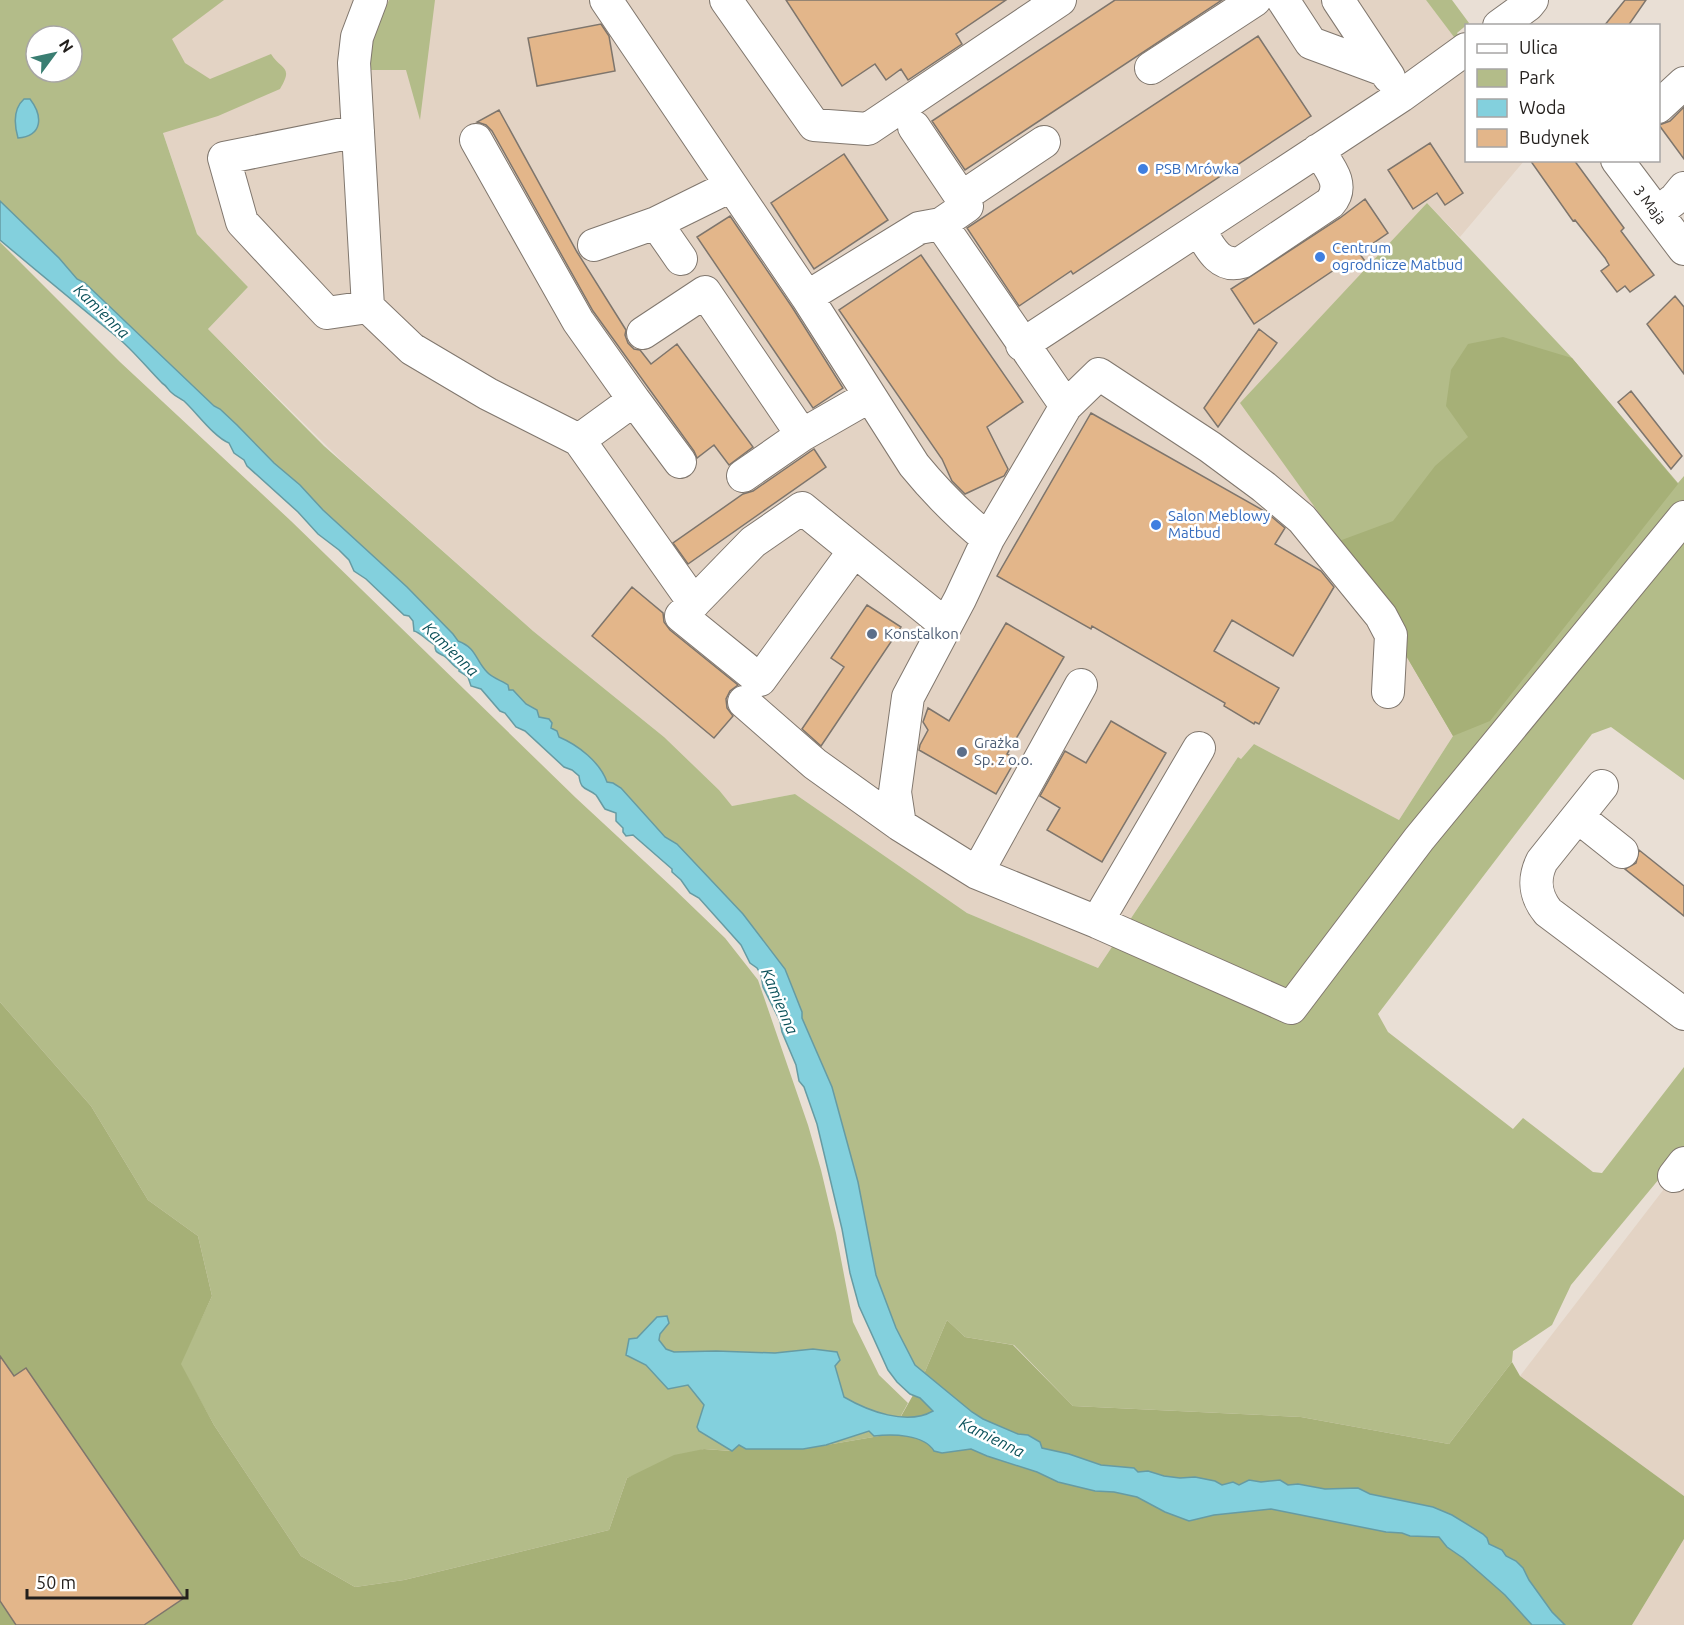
<svg xmlns="http://www.w3.org/2000/svg" width="1684" height="1625" font-family="Ubuntu,sans-serif">
<rect width="100%" height="100%" fill="#e9dfd5"/>
<path fill="#e3d3c4" d="M 192,0 L 1426,0 L 1453,35 L 1466,47 L 1466,160 L 1524,161 L 1460,237 L 1427,203 L 1339,541 L 1453,736 L 1399,820 L 1254,744 L 1241,759 L 1238,757 L 1098,968 L 967,913 L 795,794 L 732,806 L 719,790 L 664,737 L 533,631 L 345,464 L 208,329 L 248,287 L 197,234 L 133,43 Z
M 1684,1163 L 1684,1496 L 1520,1376 Z
M 1684,1539 L 1684,1625 L 1632,1625 Z"/>
<path fill="#b3bc89" fill-rule="evenodd" d="M 0,0 L 224,0 L 172,39 L 185,63 L 210,79 L 271,54 C 281,70 294,66 280,89 L 218,116 L 163,133 L 197,234 L 248,287 L 208,329 L 324,446 L 533,631 L 664,737 L 719,790 L 732,806 L 795,794 L 967,913 L 1098,968 L 1238,757 L 1241,759 L 1254,744 L 1399,820 L 1453,736 L 1339,541 L 1240,403 L 1427,203 L 1572,358 L 1678,483 L 1684,476 L 1684,780 L 1611,727 L 1592,734 L 1378,1014 L 1388,1032 L 1513,1129 L 1523,1118 L 1593,1172 L 1602,1173 L 1684,1067 L 1684,1149 L 1571,1285 L 1552,1325 L 1513,1351 L 1512,1362 L 1449,1444 L 1301,1417 L 1073,1406 L 1014,1345 L 965,1337 L 947,1320 L 921,1381 L 894,1346 L 759,946 L 0,208 ZM 36,36 L 72,36 L 72,72 L 36,72 Z
M 389,0 L 435,0 L 420,120 L 406,70 L 369,70 L 373,35 Z
M 1426,0 L 1452,0 L 1469,23 L 1457,33 L 1461,39 L 1457,41 Z
M 0,242 L 120,362 L 291,521 L 576,798 L 672,887 L 725,938 L 758,980 L 808,1125 L 821,1170 L 836,1233 L 853,1322 L 879,1375 L 908,1403 L 891,1434 L 803,1449 L 732,1451 L 704,1449 L 627,1478 L 609,1530 L 404,1580 L 355,1587 L 301,1556 L 214,1425 L 180,1364 L 212,1296 L 198,1236 L 148,1200 L 91,1106 L 0,1002 Z"/>
<path fill="#a6b077" d="M 1503,337 L 1572,358 L 1678,484 L 1490,721 L 1453,736 L 1339,541 L 1393,521 L 1435,466 L 1468,437 L 1446,406 L 1451,370 L 1468,344 Z
M 0,1002 L 91,1106 L 148,1200 L 198,1236 L 212,1296 L 181,1364 L 214,1425 L 301,1556 L 355,1587 L 404,1580 L 609,1530 L 627,1478 L 674,1455 L 704,1449 L 731,1451 L 738,1445 L 803,1449 L 891,1434 L 921,1381 L 947,1320 L 965,1337 L 1013,1345 L 1073,1406 L 1301,1417 L 1449,1444 L 1512,1362 L 1520,1376 L 1684,1496 L 1684,1539 L 1632,1625 L 0,1625 Z"/>
<path fill="#83d0dd" stroke="#669ba3" stroke-width="1.5" d="M 24,99 L 30,99 C 43,116 43,136 18,138 C 14,124 13,109 24,99 Z
M 0,201 L 59,258 L 77,279 L 85,283 L 214,406 L 220,409 L 237,425 L 274,463 L 300,485 L 323,510 L 407,587 L 453,634 L 458,641 C 477,648 475,660 487,672 C 491,677 502,681 508,685 L 509,690 L 513,690 L 526,704 L 537,710 L 539,717 L 549,719 L 552,723 L 551,728 L 557,731 L 559,737 C 578,745 600,762 607,782 L 613,783 L 621,788 L 665,837 L 677,844 L 743,914 L 785,969 L 802,1012 L 802,1018 L 832,1087 L 858,1182 L 876,1275 L 896,1328 L 915,1365 L 972,1412 L 983,1419 L 1018,1434 L 1028,1435 L 1040,1442 L 1042,1448 L 1069,1454 L 1101,1465 L 1134,1468 L 1138,1472 L 1148,1471 L 1164,1476 L 1180,1478 L 1195,1477 L 1215,1481 L 1222,1485 L 1233,1482 L 1239,1485 L 1249,1480 L 1261,1482 L 1280,1480 L 1288,1485 L 1298,1484 L 1325,1489 L 1358,1488 L 1370,1494 L 1433,1507 L 1452,1515 L 1483,1534 L 1487,1538 L 1489,1544 L 1502,1550 L 1506,1556 L 1516,1561 L 1523,1568 L 1529,1580 L 1552,1612 L 1565,1625 L 1532,1625 L 1505,1595 L 1463,1558 L 1447,1547 L 1439,1537 L 1410,1536 L 1402,1533 L 1386,1532 L 1271,1509 L 1214,1515 L 1189,1521 L 1165,1512 L 1137,1497 L 1114,1492 L 1095,1491 L 1058,1482 L 1037,1472 L 987,1456 L 971,1449 L 942,1453 L 934,1451 C 924,1434 892,1434 874,1436 L 869,1431 L 826,1445 L 803,1449 L 746,1449 L 739,1445 L 732,1451 L 699,1431 L 697,1427 L 704,1405 L 688,1385 L 668,1389 L 646,1365 L 626,1355 L 629,1339 L 637,1338 L 657,1317 L 667,1316 L 669,1323 L 660,1334 L 659,1340 L 666,1349 L 674,1352 L 716,1351 L 775,1353 L 813,1349 L 837,1352 L 840,1360 L 835,1366 L 844,1397 C 868,1411 907,1426 933,1411 L 920,1398 L 910,1394 L 897,1382 L 888,1370 L 859,1306 L 850,1273 L 842,1229 L 817,1124 L 804,1087 L 799,1081 L 796,1065 L 782,1032 L 780,1021 L 763,987 L 761,975 L 757,968 L 750,963 L 741,945 L 699,898 L 690,893 L 681,880 L 672,872 L 672,869 L 633,835 L 626,836 L 623,832 L 623,828 L 616,821 L 616,813 L 605,809 C 602,805 599,799 596,795 C 586,787 581,791 579,776 L 572,770 L 564,767 L 525,731 L 516,727 L 505,713 L 500,711 L 481,689 L 471,686 L 468,677 L 459,671 L 459,669 C 452,666 450,660 444,656 C 438,652 435,654 435,645 C 427,641 420,632 414,631 L 413,621 L 409,616 L 404,615 L 366,579 L 354,571 L 349,560 L 339,550 L 318,534 L 298,512 L 247,466 L 244,460 L 234,453 L 229,443 C 214,437 197,413 184,401 C 180,398 175,396 172,393 C 168,390 167,386 162,383 C 147,368 133,350 117,337 C 78,305 39,273 0,240 Z"/>
<path fill="#e3b68a" stroke="#7e756c" stroke-width="1.5" d="M 786,0 L 1006,0 L 956,34 L 962,44 L 908,80 L 901,69 L 886,80 L 875,64 L 842,86 Z
M 1115,0 L 1222,0 L 965,170 L 932,121 Z
M 1625,0 L 1646,0 L 1628,26 L 1604,26 Z
M 601,24 L 609,36 L 615,71 L 537,86 L 528,38 Z
M 1258,36 L 1311,116 L 1073,274 L 1071,271 L 1019,306 L 967,228 Z
M 1684,107 L 1684,159 L 1659,125 L 1670,121 Z
M 499,110 L 577,252 L 626,330 L 625,335 L 628,343 L 634,349 L 640,350 L 651,364 L 677,344 L 753,447 L 729,465 L 714,445 L 697,458 L 694,451 L 593,311 L 492,131 L 486,125 L 477,122 Z
M 1430,143 L 1463,193 L 1445,205 L 1437,193 L 1413,209 L 1388,170 Z
M 844,154 L 888,220 L 814,269 L 771,203 Z
M 1530,160 L 1574,160 L 1624,228 L 1621,231 L 1654,275 L 1630,292 L 1625,286 L 1617,292 L 1601,271 L 1609,265 L 1605,258 L 1575,220 L 1573,221 Z
M 1365,199 L 1388,233 L 1359,253 L 1365,261 L 1346,274 L 1340,266 L 1254,324 L 1231,289 L 1340,218 Z
M 730,216 L 792,307 L 843,388 L 813,408 L 697,237 Z
M 921,255 L 1023,402 L 987,427 L 1008,469 L 1004,476 L 965,494 L 952,481 L 942,459 L 839,310 Z
M 1675,296 L 1684,307 L 1684,374 L 1647,324 Z
M 1259,329 L 1277,343 L 1218,427 L 1204,408 Z
M 1631,391 L 1682,456 L 1671,469 L 1618,402 Z
M 1091,413 L 1266,512 L 1285,528 L 1275,544 L 1321,571 L 1334,587 L 1293,656 L 1232,620 L 1214,651 L 1279,688 L 1259,724 L 1255,722 L 1254,724 L 1224,706 L 1225,703 L 1092,626 L 1091,629 L 997,576 Z
M 814,449 L 826,467 L 688,564 L 673,543 L 743,494 L 753,491 Z
M 632,587 L 663,613 L 664,622 L 670,630 L 738,685 L 730,691 L 726,699 L 727,708 L 733,716 L 714,738 L 592,636 Z
M 867,605 L 901,627 L 821,746 L 802,729 L 844,667 L 831,658 Z
M 1006,623 L 1064,657 L 1007,754 L 1016,759 L 996,794 L 919,750 L 920,745 L 928,730 L 923,722 L 928,708 L 949,721 Z
M 1111,721 L 1166,753 L 1102,862 L 1047,830 L 1060,808 L 1040,796 L 1065,751 L 1086,763 Z
M 1639,850 L 1684,886 L 1684,916 L 1625,869 L 1636,863 Z
M 0,1356 L 14,1376 L 26,1368 L 184,1598 L 144,1625 L 16,1625 L 0,1601 Z"/>
<g fill="none" stroke-linecap="round" stroke-linejoin="round">
<defs>
<path id="minor" d="M 371,0 L 357,37 L 354,63 L 368,307 L 412,349 L 488,394 L 579,440
M 606,0 L 807,297 L 914,465 C 936,492 960,516 988,539 L 1066,406 L 941,224 L 919,228 L 807,297
M 726,0 L 814,125 L 868,129 L 1060,0
M 1283,0 L 1311,43 L 1384,70
M 1338,0 L 1389,77
M 1499,26 L 1528,5 L 1532,0
M 1151,68 L 1255,0
M 1658,107 L 1684,83
M 914,127 L 967,206 L 941,224
M 358,131 L 224,158 L 242,222 L 327,313 L 368,307
M 476,140 L 578,321 L 634,400
M 1617,160 L 1684,249
M 962,197 L 1044,142
M 1657,213 L 1675,199 L 1684,188
M 1199,229 C 1209,246 1219,269 1242,262 L 1330,203 C 1346,185 1329,167 1318,150
M 594,245 L 656,223
M 681,259 L 656,223 L 731,186
M 643,333 L 705,292 L 802,435 L 870,396
M 1022,345 L 1401,96 L 1466,49
M 1066,406 L 1099,374 L 1210,447 L 1264,487 L 1302,519 L 1381,616 L 1391,635 L 1388,692
M 680,462 L 634,400 L 579,440 L 694,603
M 743,476 L 802,435
M 988,539 L 960,599 L 908,697 L 895,792 L 900,825 L 977,873 L 1097,922 L 1291,1008 L 1419,839 L 1684,517
M 854,551 L 760,680 L 681,616 L 753,542 L 802,508 L 946,625
M 744,702 L 815,764 L 900,825
M 1602,786 L 1542,861 C 1533,879 1535,896 1548,912 L 1684,1014
M 1578,817 L 1622,852
M 977,873 L 1081,685
M 1097,922 L 1199,748
M 1674,1176 L 1684,1163"/>
</defs>
<use href="#minor" stroke="#80776e" stroke-width="34"/>
<use href="#minor" stroke="#fff" stroke-width="32"/>
</g>
<g fill="#3f7fe0" stroke="#fff" stroke-width="2">
<circle cx="1143" cy="169" r="6"/>
<circle cx="1320" cy="257" r="6"/>
<circle cx="1156" cy="525" r="6"/>
</g>
<g fill="#5c6f8a" stroke="#fff" stroke-width="2">
<circle cx="872" cy="634" r="6"/>
<circle cx="962" cy="752" r="6"/>
</g>
<g text-anchor="middle" stroke-width="5" stroke-linejoin="round" paint-order="stroke">
<g font-size="15" fill="#366cbe" stroke="#fff" text-anchor="start">
<text x="1155" y="174">PSB Mrówka</text>
<text x="1332" y="253">Centrum<tspan x="1332" dy="17">ogrodnicze Matbud</tspan></text>
<text x="1168" y="521">Salon Meblowy<tspan x="1168" dy="17">Matbud</tspan></text>
</g>
<g font-size="15" fill="#231f1c" stroke="#fff">
<text transform="translate(1650 205) rotate(53)" y="5">3 Maja</text>
</g>
<g font-size="15" fill="#4e5e75" stroke="#fff" text-anchor="start">
<text x="884" y="639">Konstalkon</text>
<text x="974" y="748">Grażka<tspan x="974" dy="17">Sp. z o.o.</tspan></text>
</g>
<g font-size="16" font-style="italic" fill="#0b515a" stroke="#fff">
<text transform="translate(102 311) rotate(44)" y="6">Kamienna</text>
<text transform="translate(451 649) rotate(44)" y="6">Kamienna</text>
<text transform="translate(780 1001) rotate(67)" y="6">Kamienna</text>
<text transform="translate(992 1437) rotate(26)" y="6">Kamienna</text>
</g>
</g>
<rect x="1465" y="24" width="195" height="138" fill="#ffffff" stroke="#a7a5a4" stroke-width="1.5"/>
<rect x="1477" y="44" width="30" height="9" fill="#ffffff" stroke="#a7a5a4" stroke-width="1.5"/>
<text x="1519" y="54" font-size="18" fill="#231f1c">Ulica</text>
<rect x="1477" y="69" width="30" height="18" fill="#b3bc89" stroke="#a7a5a4" stroke-width="1.5"/>
<text x="1519" y="84" font-size="18" fill="#231f1c">Park</text>
<rect x="1477" y="99" width="30" height="18" fill="#83d0dd" stroke="#a7a5a4" stroke-width="1.5"/>
<text x="1519" y="114" font-size="18" fill="#231f1c">Woda</text>
<rect x="1477" y="129" width="30" height="18" fill="#e3b68a" stroke="#a7a5a4" stroke-width="1.5"/>
<text x="1519" y="144" font-size="18" fill="#231f1c">Budynek</text>
<g transform="translate(54 54) rotate(57)"><circle r="28" fill="#ffffff" stroke="#a7a5a4" stroke-width="1.5"/>
<path d="M0-4.5L10 22L0 15L-10 22Z" fill="#3a7e72"/>
<text y="-9" font-size="16" font-weight="bold" text-anchor="middle" fill="#231f1c">N</text>
</g>
<path d="M27 1589v9h160v-9" fill="none" stroke="#231f1c" stroke-width="3"/>
<text x="36" y="1589" font-size="18" fill="#231f1c" stroke="#ffffff" stroke-width="4.5" paint-order="stroke">50 m</text>
</svg>
